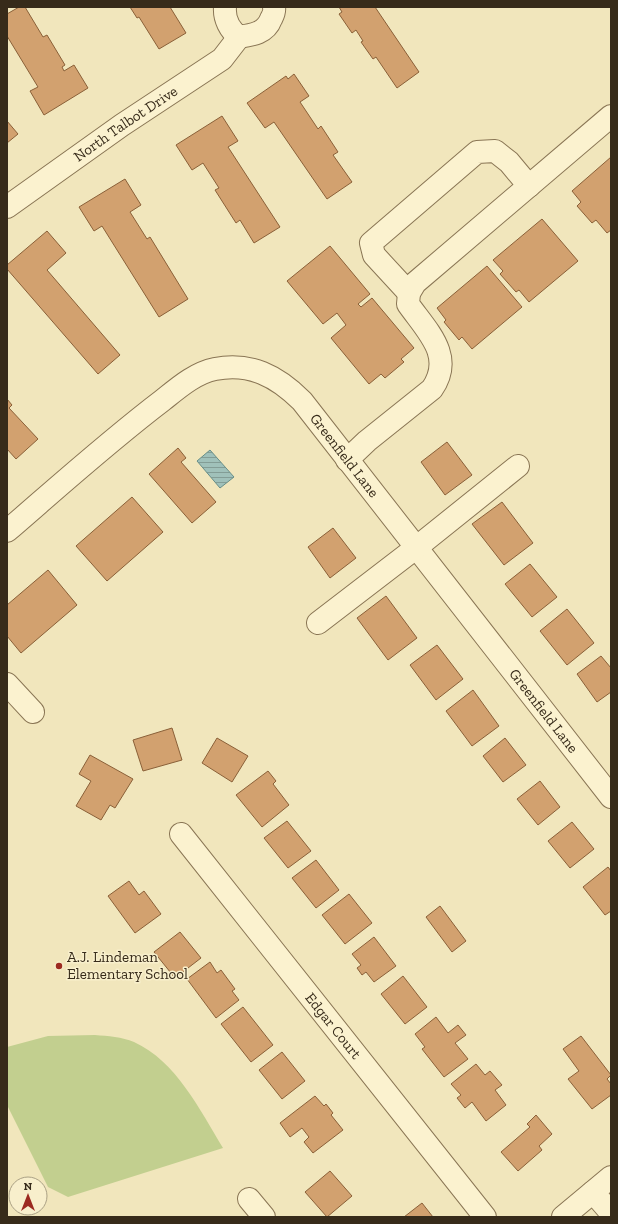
<svg xmlns="http://www.w3.org/2000/svg" width="618" height="1224" font-family="'Zilla Slab',serif">
<defs>
<pattern id="water-rules" width="6" height="5" patternUnits="userSpaceOnUse"><rect width="6" height="5" fill="#a0c1ba"/><path d="M0 2.5h6" fill="none" stroke="#839d96"/></pattern>
</defs>
<rect width="100%" height="100%" fill="#f1e6bc"/>
<path fill="#c2cf8f" d="M 95,1035 C 108,1036 122,1037 134,1042 C 176,1061 200,1110 223,1148 L 68,1197 L 48,1187 L 7,1105 L 7,1047 L 48,1036 Z"/>
<path fill="url(#water-rules)" stroke="#678f89" d="M 210,450 L 234,477 L 220,488 L 197,461 Z"/>
<path fill="#d2a16f" stroke="#8a6038" d="M 19,7 L 25,7 L 43,37 L 47,35 L 65,65 L 62,67 L 64,71 L 74,65 L 88,88 L 44,115 L 30,91 L 38,87 L 7,36 L 7,14 Z
M 130,7 L 170,7 L 186,33 L 159,49 L 139,17 L 137,18 Z
M 339,7 L 375,7 L 419,72 L 397,88 L 376,57 L 373,59 L 361,42 L 363,41 L 356,30 L 352,33 L 339,14 L 342,12 Z
M 294,74 L 309,96 L 300,102 L 318,129 L 321,126 L 338,152 L 333,155 L 352,182 L 327,199 L 274,122 L 265,128 L 247,103 L 286,76 L 288,79 Z
M 222,116 L 238,141 L 228,147 L 280,227 L 254,243 L 240,220 L 236,223 L 215,190 L 219,188 L 203,163 L 192,170 L 176,145 Z
M 7,121 L 18,134 L 7,143 Z
M 611,157 L 611,230 L 607,233 L 596,220 L 592,223 L 577,206 L 581,202 L 572,191 Z
M 125,179 L 141,205 L 130,212 L 147,239 L 150,237 L 188,299 L 159,317 L 102,226 L 94,231 L 79,207 Z
M 542,219 L 578,261 L 529,302 L 519,290 L 516,292 L 500,274 L 503,271 L 493,260 Z
M 47,231 L 66,253 L 47,270 L 120,355 L 98,374 L 7,269 L 7,265 Z
M 330,246 L 370,294 L 358,304 L 361,307 L 372,298 L 414,348 L 401,359 L 404,362 L 385,378 L 381,374 L 369,384 L 331,338 L 346,325 L 337,313 L 323,324 L 287,281 Z
M 487,266 L 522,307 L 472,349 L 462,337 L 459,340 L 444,322 L 446,320 L 437,308 Z
M 7,399 L 12,405 L 9,408 L 38,439 L 16,459 L 7,449 Z
M 447,442 L 472,475 L 445,495 L 421,462 Z
M 178,448 L 186,458 L 181,462 L 216,502 L 192,523 L 149,474 Z
M 132,497 L 163,532 L 107,581 L 76,546 Z
M 502,502 L 533,543 L 504,565 L 472,524 Z
M 333,528 L 356,558 L 330,578 L 308,547 Z
M 530,564 L 557,597 L 532,617 L 505,584 Z
M 48,570 L 77,605 L 21,653 L 7,636 L 7,605 Z
M 386,596 L 417,638 L 388,660 L 357,618 Z
M 567,609 L 594,643 L 567,665 L 540,631 Z
M 437,645 L 463,679 L 436,700 L 410,665 Z
M 601,656 L 611,668 L 611,692 L 597,702 L 577,674 Z
M 473,690 L 499,726 L 472,746 L 446,711 Z
M 172,728 L 182,760 L 143,771 L 133,740 Z
M 217,738 L 248,756 L 232,782 L 202,763 Z
M 505,738 L 526,765 L 503,782 L 483,756 Z
M 90,755 L 133,779 L 115,808 L 110,805 L 101,820 L 76,806 L 91,781 L 79,774 Z
M 268,771 L 276,781 L 273,784 L 289,805 L 262,827 L 236,795 Z
M 540,781 L 560,807 L 538,825 L 517,799 Z
M 287,821 L 311,851 L 288,868 L 264,838 Z
M 572,822 L 594,849 L 570,868 L 548,841 Z
M 316,860 L 339,890 L 316,908 L 292,878 Z
M 608,867 L 611,871 L 611,911 L 605,915 L 583,887 Z
M 129,881 L 139,895 L 144,891 L 161,914 L 135,933 L 108,896 Z
M 349,894 L 372,923 L 345,944 L 322,915 Z
M 440,906 L 466,941 L 452,952 L 426,917 Z
M 180,932 L 201,958 L 175,978 L 154,952 Z
M 374,937 L 396,966 L 374,982 L 366,972 L 362,975 L 357,968 L 361,965 L 352,954 Z
M 210,962 L 217,973 L 221,970 L 235,989 L 232,991 L 239,1000 L 216,1018 L 187,979 Z
M 403,976 L 427,1007 L 405,1024 L 381,994 Z
M 243,1007 L 273,1045 L 251,1062 L 221,1024 Z
M 436,1017 L 448,1033 L 458,1025 L 466,1035 L 455,1043 L 468,1059 L 444,1077 L 422,1049 L 425,1047 L 415,1034 Z
M 581,1036 L 611,1075 L 607,1079 L 611,1084 L 611,1095 L 592,1109 L 568,1079 L 579,1071 L 563,1049 Z
M 282,1052 L 305,1081 L 282,1099 L 259,1070 Z
M 476,1064 L 485,1075 L 490,1071 L 502,1085 L 495,1090 L 506,1105 L 486,1121 L 472,1102 L 465,1108 L 457,1098 L 461,1095 L 451,1084 Z
M 315,1096 L 324,1106 L 326,1104 L 333,1113 L 331,1115 L 343,1130 L 313,1153 L 304,1142 L 309,1137 L 302,1128 L 290,1137 L 280,1123 Z
M 536,1115 L 552,1134 L 539,1146 L 542,1150 L 518,1171 L 501,1152 L 530,1127 L 527,1124 Z
M 330,1171 L 352,1196 L 327,1217 L 305,1192 Z
M 422,1203 L 433,1217 L 404,1217 Z"/>
<g fill="none" stroke-linecap="round" stroke-linejoin="round">
<defs>
<g id="minor">
<path d="M 225,7 C 224,19 230,30 239,37 C 252,35 266,33 271,19 C 273,15 275,12 274,7"/>
<path id="s1" d="M 7,207 L 122,125 L 222,59 L 239,37"/>
<path d="M 409,293 L 374,255 L 371,243 L 477,152 L 495,151 L 509,162 L 529,186"/>
<path d="M 347,460 L 367,441 L 432,389 C 455,356 427,331 408,304 L 409,293 L 415,283 L 611,116"/>
<path id="s2" d="M 7,531 C 58,487 109,441 163,400 C 178,388 195,373 215,369 C 250,362 277,376 302,401 L 611,797"/>
<path d="M 318,623 L 417,547 L 518,466"/>
<path d="M 7,684 L 33,712"/>
<path id="s3" d="M 181,834 L 485,1217"/>
<path d="M 593,1192 L 611,1213"/>
<path d="M 249,1199 L 264,1217"/>
<path d="M 563,1217 L 611,1177"/>
</g>
</defs>
<use href="#minor" stroke="#897554" stroke-width="24"/>
<use href="#minor" stroke="#fbf2cf" stroke-width="22"/>
</g>
<circle fill="#9c2a20" stroke="#f8efcc" stroke-width="1.5" cx="59" cy="966" r="4"/>
<g text-anchor="middle" stroke-width="3" stroke-linejoin="round" paint-order="stroke">
<g font-size="15" fill="#372b1a" stroke="#f8efcc">
<text dy="5" stroke="none"><textPath href="#s1" startOffset="145">North Talbot Drive</textPath></text>
<text dy="5" stroke="none"><textPath href="#s2" startOffset="431">Greenfield Lane</textPath></text>
<text dy="5" stroke="none"><textPath href="#s2" startOffset="755">Greenfield Lane</textPath></text>
<text dy="5" stroke="none"><textPath href="#s3" startOffset="245">Edgar Court</textPath></text>
</g>
<g font-size="15" fill="#372b1a" stroke="#f8efcc" text-anchor="start">
<text x="67" y="962">A.J. Lindeman<tspan x="67" dy="17">Elementary School</tspan></text>
</g>
</g>
<rect width="618" height="1224" fill="none" stroke="#372b1a" stroke-width="16"/>
<g transform="translate(28 1196)"><circle r="19" fill="#f8efcc" stroke="#aba185"/>
<path d="M0-3L7 15L0 10L-7 15Z" fill="#9c2a20"/>
<text y="-6" font-size="11" font-weight="bold" text-anchor="middle" fill="#372b1a">N</text>
</g>
</svg>
